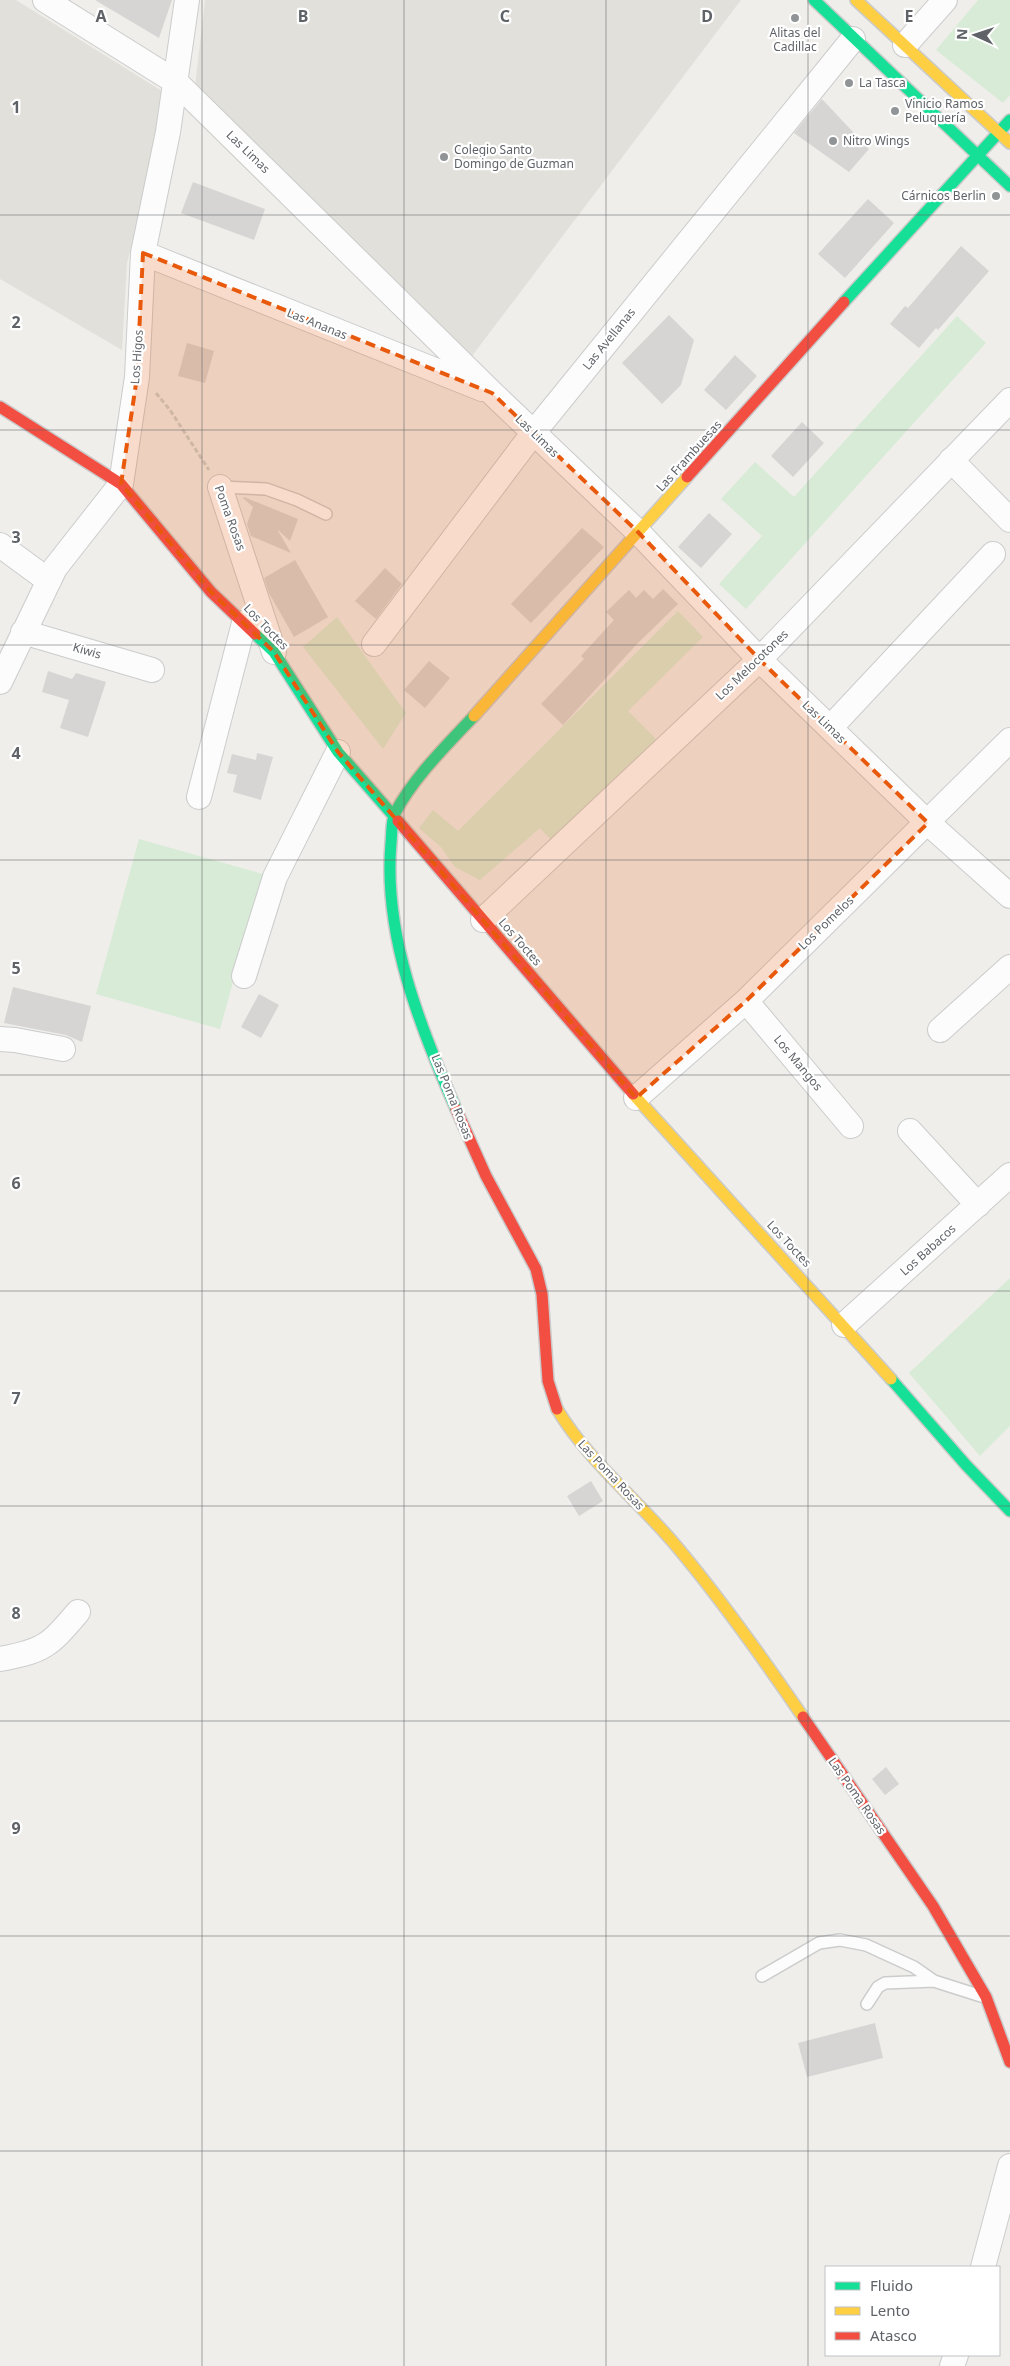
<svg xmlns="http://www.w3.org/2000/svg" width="1010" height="2366" font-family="'Noto Sans',sans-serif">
<rect width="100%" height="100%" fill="#efeeea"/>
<path fill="#e2e0da" d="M 0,0 L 16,0 L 170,96 L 127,263 L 122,350 L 0,279 Z
M 205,0 L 741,0 L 469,360 L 195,87 Z"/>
<path fill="#d8ebd6" d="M 978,0 L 1010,0 L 1010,95 L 1003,103 L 936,50 Z
M 957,316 L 986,343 L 746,609 L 719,584 L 762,536 L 721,499 L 755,462 L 794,497 Z
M 678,611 L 703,637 L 628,711 L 656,739 L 553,842 L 540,828 L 480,880 L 455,867 L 441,847 L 419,828 L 433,810 L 458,831 Z
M 337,617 L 406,713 L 383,749 L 303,647 Z
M 139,839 L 263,874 L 220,1029 L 96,994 Z
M 1010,1278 L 1010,1426 L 980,1456 L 909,1373 Z"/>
<path fill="#d6d5d3" d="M 95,0 L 172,0 L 159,38 Z
M 822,99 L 869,149 L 849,172 L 794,133 Z
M 193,182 L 265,209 L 254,240 L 181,213 Z
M 868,199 L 894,223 L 845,278 L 818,254 Z
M 961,246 L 989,271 L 938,330 L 936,328 L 919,348 L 890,324 L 905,306 L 908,308 Z
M 669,315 L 694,340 L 681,385 L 662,404 L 622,363 Z
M 187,343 L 214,351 L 205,383 L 178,376 Z
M 735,355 L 757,376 L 726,410 L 704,390 Z
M 802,422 L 824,443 L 793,477 L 771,456 Z
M 244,497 L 298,519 L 290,541 L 277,529 L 291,553 L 251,536 L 247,524 L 253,507 L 243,498 Z
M 709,513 L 732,534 L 701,568 L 678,547 Z
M 582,528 L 604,547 L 531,623 L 511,604 Z
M 295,560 L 328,617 L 294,637 L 269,593 L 264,578 Z
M 385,568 L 402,584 L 376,619 L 355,601 Z
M 663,589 L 678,604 L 637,644 L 563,725 L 541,704 L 584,659 L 581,656 L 614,620 L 606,612 L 629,590 L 636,598 L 644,590 L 653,599 Z
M 429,661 L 450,678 L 425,708 L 404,690 Z
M 48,671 L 72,679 L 76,673 L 106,682 L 88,737 L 60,728 L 69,700 L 42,692 Z
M 257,753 L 273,757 L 261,800 L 233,792 L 237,775 L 227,773 L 232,754 L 256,760 Z
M 13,987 L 91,1006 L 82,1042 L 66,1035 L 4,1023 Z
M 259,994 L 279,1005 L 261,1038 L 241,1027 Z
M 591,1481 L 603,1501 L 579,1516 L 567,1496 Z
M 886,1767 L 899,1784 L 885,1795 L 872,1779 Z
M 875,2023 L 883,2058 L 807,2077 L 798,2043 Z"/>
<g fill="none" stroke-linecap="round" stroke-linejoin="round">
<defs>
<path id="lane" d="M 220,487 L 266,489 L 297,500 L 326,514
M 762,1976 L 819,1943 L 840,1940 L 866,1945 L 914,1967 L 934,1981 L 981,1996
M 867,2004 L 878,1987 L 885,1983 L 934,1981"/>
<path id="street" d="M 45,0 L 176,82 L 492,393 L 638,532 L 763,663 L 928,823 L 1010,896
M 905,45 L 945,0
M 143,253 L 482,389
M 951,460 L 1010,520
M 220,487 L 274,652
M 0,545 L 49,581
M 23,632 L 152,670
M 374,644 L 534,432 L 853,39
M 0,682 L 55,568 L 121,484 L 137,377 L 143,253 L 168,132 L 187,0
M 830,728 L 993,554
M 199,797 L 244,623
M 483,920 L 759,660 L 1010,400
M 244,976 L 275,877 L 338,752
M 746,1001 L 851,1126
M 940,1030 L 1010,967
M 0,1039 L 15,1040 L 63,1049
M 636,1098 L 746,1001 L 1010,740
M 910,1131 L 978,1205
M 844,1325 L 1010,1175
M 0,1659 C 44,1651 49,1646 78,1612
M 983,2267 L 1010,2166
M 952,2366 L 956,2355"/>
<path id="fast" d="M 814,0 L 1010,186
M 844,302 L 1010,120
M 255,634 L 274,652 L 338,752 L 398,821
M 456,1109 C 420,1027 383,934 391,843 C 392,835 391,821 395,813 C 414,777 446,746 474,716
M 891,1379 L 966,1465 L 1010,1511"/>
<path id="slow" d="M 856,0 L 1010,143
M 474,716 L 687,477
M 633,1094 L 891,1379
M 557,1409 C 587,1459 634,1497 672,1541 C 719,1596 762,1657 803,1717"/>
<path id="jam" d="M 0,407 L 121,484 L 211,592 L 255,634
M 687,477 L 844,302
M 398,821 L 633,1094
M 456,1109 L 486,1176 L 536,1269 L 542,1294 L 548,1381 L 557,1409
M 803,1717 L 933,1906 L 986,1997 L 1010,2062"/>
</defs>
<use href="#lane" stroke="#cbcccc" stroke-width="14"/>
<use href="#street" stroke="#cbcccc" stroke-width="26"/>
<use href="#fast" stroke="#cacacb" stroke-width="14"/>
<use href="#slow" stroke="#cacacb" stroke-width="14"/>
<use href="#jam" stroke="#cacacb" stroke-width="14"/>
<path stroke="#cacfcc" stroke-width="3" stroke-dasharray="5 2.5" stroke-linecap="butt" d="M 156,393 L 170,410 L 209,470"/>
<use href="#lane" stroke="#fdfcfc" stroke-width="11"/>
<use href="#street" stroke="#fdfcfc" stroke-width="24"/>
<use href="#fast" stroke="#16e098" stroke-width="11"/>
<use href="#slow" stroke="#ffcf43" stroke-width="11"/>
<use href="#jam" stroke="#f24e42" stroke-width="11"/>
</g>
<path fill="#e8590c" fill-opacity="0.2" stroke="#e8590c" stroke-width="4" stroke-dasharray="10 6" stroke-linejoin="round" d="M 143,253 L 492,393 L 638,532 L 763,663 L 928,823 L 746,1001 L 636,1098 L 338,752 L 274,652 L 211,592 L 121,484 L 137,377 Z"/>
<path fill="none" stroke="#5f6368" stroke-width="1" stroke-opacity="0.55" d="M 202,0 L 202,2366M 404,0 L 404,2366M 606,0 L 606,2366M 808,0 L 808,2366M 0,215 L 1010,215M 0,430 L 1010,430M 0,645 L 1010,645M 0,860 L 1010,860M 0,1075 L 1010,1075M 0,1291 L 1010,1291M 0,1506 L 1010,1506M 0,1721 L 1010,1721M 0,1936 L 1010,1936M 0,2151 L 1010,2151"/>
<g fill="#919496" stroke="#fff" stroke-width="2">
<circle cx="795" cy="18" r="5"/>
<circle cx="849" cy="83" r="5"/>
<circle cx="895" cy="111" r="5"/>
<circle cx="833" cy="141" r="5"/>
<circle cx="444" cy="157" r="5"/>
<circle cx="996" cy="196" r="5"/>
</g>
<g text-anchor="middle" stroke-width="4.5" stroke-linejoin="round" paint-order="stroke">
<g font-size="12" fill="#5f6368" stroke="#fff" text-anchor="start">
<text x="795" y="37" text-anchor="middle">Alitas del<tspan x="795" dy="14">Cadillac</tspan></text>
<text x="859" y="87">La Tasca</text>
<text x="905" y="108">Vinicio Ramos<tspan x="905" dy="14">Peluquería</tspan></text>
<text x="843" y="145">Nitro Wings</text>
<text x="454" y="154">Colegio Santo<tspan x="454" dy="14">Domingo de Guzman</tspan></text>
<text x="986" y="200" text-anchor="end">Cárnicos Berlin</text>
</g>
<g font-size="12" fill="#5f6368" stroke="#fff">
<text transform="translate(248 152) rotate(44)" y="4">Las Limas</text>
<text transform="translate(317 324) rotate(22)" y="4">Las Ananas</text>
<text transform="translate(609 339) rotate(-51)" y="4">Las Avellanas</text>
<text transform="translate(137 357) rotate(-86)" y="4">Los Higos</text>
<text transform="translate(537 436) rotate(44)" y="4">Las Limas</text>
<text transform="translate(689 456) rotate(-48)" y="4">Las Frambuesas</text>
<text transform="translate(230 518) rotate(70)" y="4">Poma Rosas</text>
<text transform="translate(266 627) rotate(46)" y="4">Los Toctes</text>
<text transform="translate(87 651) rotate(16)" y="4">Kiwis</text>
<text transform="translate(752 665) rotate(-44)" y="4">Los Melocotones</text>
<text transform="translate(824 722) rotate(44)" y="4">Las Limas</text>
<text transform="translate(826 923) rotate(-44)" y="4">Los Pomelos</text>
<text transform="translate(520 942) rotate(49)" y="4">Los Toctes</text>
<text transform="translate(798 1063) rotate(50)" y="4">Los Mangos</text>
<text transform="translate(452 1097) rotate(68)" y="4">Las Poma Rosas</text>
<text transform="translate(789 1244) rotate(47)" y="4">Los Toctes</text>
<text transform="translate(928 1250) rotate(-42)" y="4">Los Babacos</text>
<text transform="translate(611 1475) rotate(47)" y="4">Las Poma Rosas</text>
<text transform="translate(857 1796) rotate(55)" y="4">Las Poma Rosas</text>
</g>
</g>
<g font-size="16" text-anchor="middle" font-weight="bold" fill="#5f6368" stroke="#fff" stroke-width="4.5" stroke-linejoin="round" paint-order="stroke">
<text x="101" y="22">A</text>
<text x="303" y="22">B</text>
<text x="505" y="22">C</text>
<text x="707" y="22">D</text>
<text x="909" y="22">E</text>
<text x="16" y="113">1</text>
<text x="16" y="328">2</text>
<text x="16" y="543">3</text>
<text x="16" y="759">4</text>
<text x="16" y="974">5</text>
<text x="16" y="1189">6</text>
<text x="16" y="1404">7</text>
<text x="16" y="1619">8</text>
<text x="16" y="1834">9</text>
</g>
<rect x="825" y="2266" width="175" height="90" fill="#ffffff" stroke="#bfc1c3"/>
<rect x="835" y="2282" width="25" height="8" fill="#16e098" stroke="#bfc1c3"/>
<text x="870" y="2291" font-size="15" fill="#5f6368">Fluido</text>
<rect x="835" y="2307" width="25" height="8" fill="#ffcf43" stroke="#bfc1c3"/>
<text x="870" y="2316" font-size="15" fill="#5f6368">Lento</text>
<rect x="835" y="2332" width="25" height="8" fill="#f24e42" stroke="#bfc1c3"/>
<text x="870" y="2341" font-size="15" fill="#5f6368">Atasco</text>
<g transform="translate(975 35) rotate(273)" stroke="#ffffff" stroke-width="4" paint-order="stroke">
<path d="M0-4L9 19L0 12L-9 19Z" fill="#5f6368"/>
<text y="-8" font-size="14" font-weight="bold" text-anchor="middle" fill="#5f6368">N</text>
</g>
</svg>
